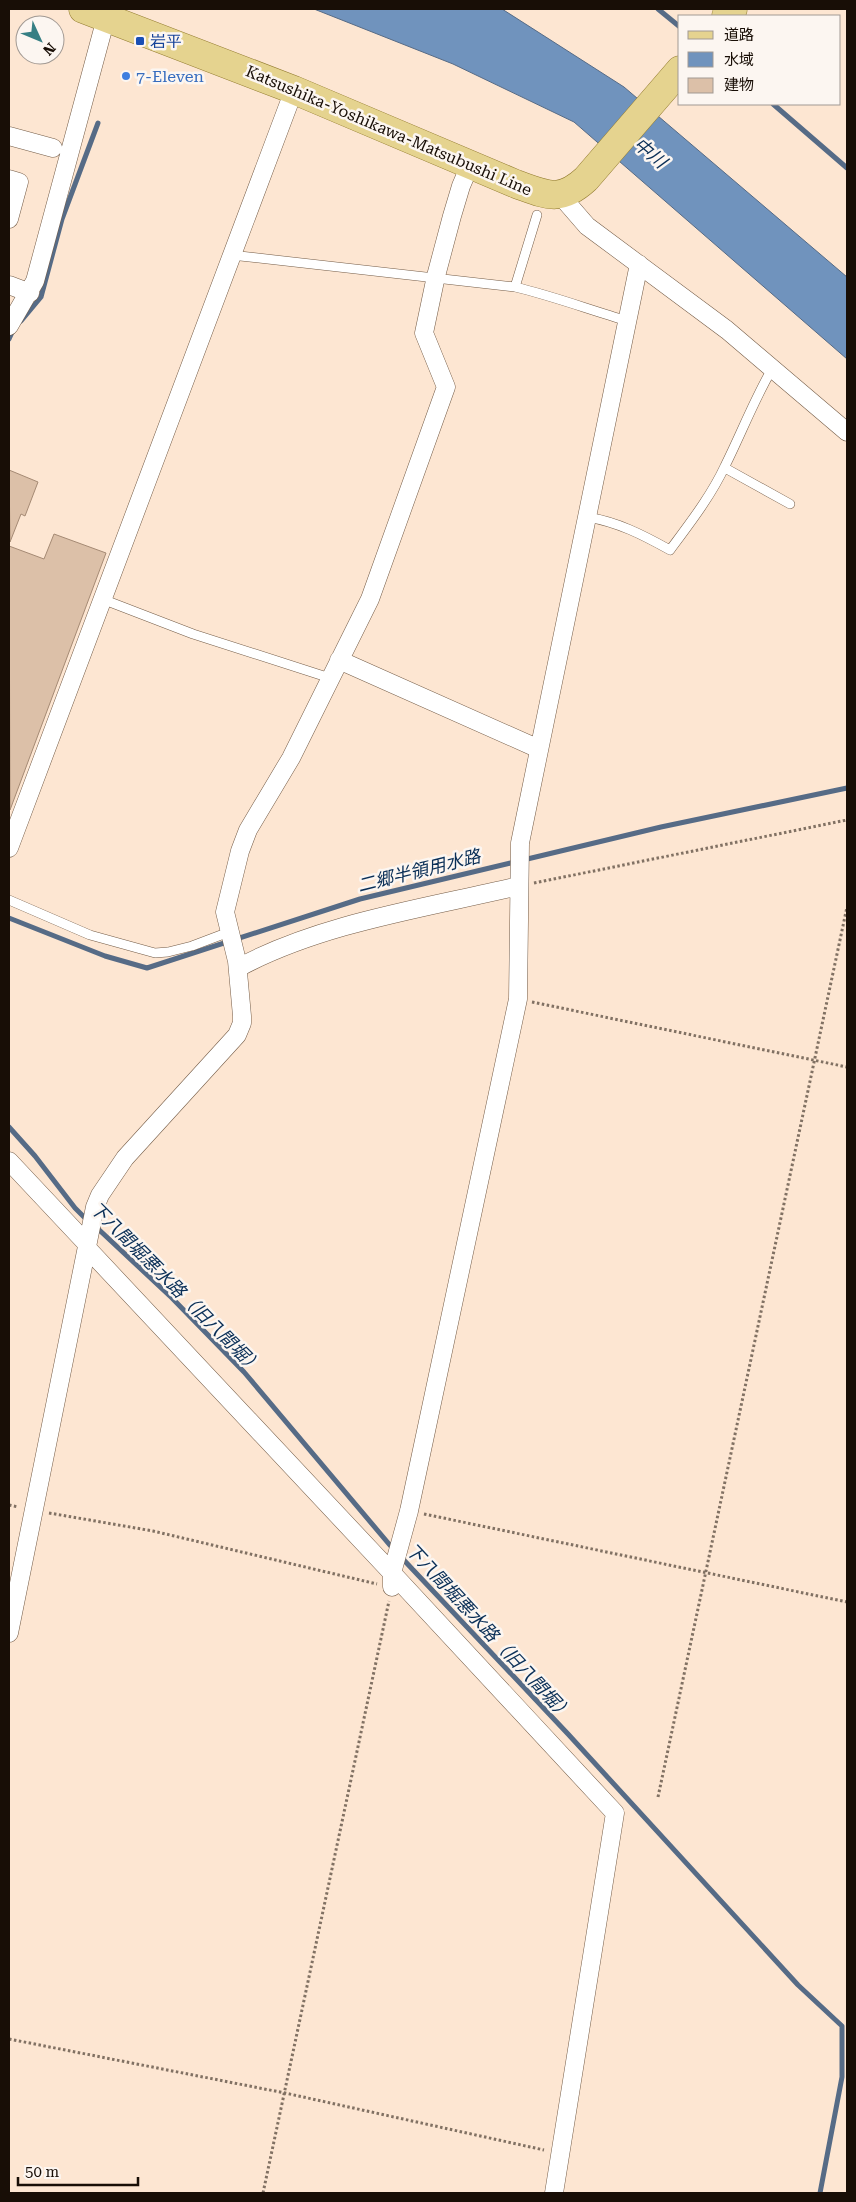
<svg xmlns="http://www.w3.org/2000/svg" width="856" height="2202" font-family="'Roboto Serif','Noto Sans JP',serif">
<rect width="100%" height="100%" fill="#fde6d2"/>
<path fill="#7093bd" stroke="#566b86" d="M 314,9 L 502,9 L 624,87 L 847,277 L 847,359 L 574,122 L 453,64 Z"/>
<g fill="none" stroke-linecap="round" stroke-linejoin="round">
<path stroke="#566b86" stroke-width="5" d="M 658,9 L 680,27
M 773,104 L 847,168
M 21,321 L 41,297 L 62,219 L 98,123
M 9,339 L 13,330
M 9,918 L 105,956 L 147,968 L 360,899 L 661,827 L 847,788
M 9,1127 L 35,1156 L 75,1208 L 88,1221
M 95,1226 L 172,1298 L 244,1372 L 394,1550
M 400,1556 L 568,1734 L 798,1985 L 842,2026 L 842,2077 L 820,2193"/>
</g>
<path fill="#dcc0a8" stroke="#a58a74" d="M 9,470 L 38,482 L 25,516 L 21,514 L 10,542 Z
M 54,534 L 106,553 L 10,810 L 9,546 L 44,559 Z"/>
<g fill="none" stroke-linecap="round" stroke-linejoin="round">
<defs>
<path id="service" d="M 231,255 L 515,287 C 553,296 590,310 628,321
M 515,287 L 537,215
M 725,468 L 790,504
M 587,517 C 618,522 643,535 670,550 C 690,523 711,496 725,466 C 741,434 754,400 772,369
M 102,599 L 193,634 L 330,678
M 9,900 L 90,935 L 155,953 L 168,952 L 192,946 L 229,932"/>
<path id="minor" d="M 9,136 L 53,148
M 9,179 L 19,182 L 9,219
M 561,196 L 587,226 L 727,330 L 847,432
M 9,285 L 30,293
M 9,326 L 35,281 L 106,18
M 339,660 L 539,749
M 9,848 L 294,90
M 238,968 C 321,923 426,908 519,886
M 9,1161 L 87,1244
M 87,1248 L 392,1573 L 615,1813 L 554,2193
M 392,1587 L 392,1573 L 409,1511 L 518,999 L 520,843 L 639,264
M 9,1633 L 95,1207 L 100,1195 L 125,1158 L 237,1035 L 242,1023 L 242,1016 L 237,961 L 225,912 L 240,851 L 248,830 L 291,758 L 370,599 L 446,387 L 424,333 L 436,276 L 452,216 L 461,186 L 470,165"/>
<path id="primary" d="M 83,9 L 294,90 L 516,184 C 547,195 560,203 586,179 L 680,70
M 726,16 L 733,9"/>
</defs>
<use href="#service" stroke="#745c47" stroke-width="10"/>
<use href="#minor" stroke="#745c47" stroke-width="19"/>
<use href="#primary" stroke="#927b2f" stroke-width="29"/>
<path stroke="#817163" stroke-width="3" stroke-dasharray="2.5 2.5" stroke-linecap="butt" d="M 534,883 L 847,820
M 532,1002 L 847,1067
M 9,1505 L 18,1507
M 49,1513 L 153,1531 L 377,1584
M 424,1514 L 847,1602
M 658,1797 L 847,907
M 9,2039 L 285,2093 L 544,2150
M 263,2193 L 389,1601"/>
<use href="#service" stroke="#fff" stroke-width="9"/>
<use href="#minor" stroke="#fff" stroke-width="18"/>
<use href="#primary" stroke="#e5d38f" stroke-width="28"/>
</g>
<rect fill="#1a4fb4" stroke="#fcf6f1" stroke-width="2" x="135" y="36" width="10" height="10" rx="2.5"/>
<circle fill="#3f7fe0" stroke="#fcf6f1" stroke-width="2" cx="126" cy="76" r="5"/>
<g text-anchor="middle" stroke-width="5" stroke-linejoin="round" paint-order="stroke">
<g font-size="16" fill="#164399" stroke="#fcf6f1" text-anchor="start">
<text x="150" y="47">岩平</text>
</g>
<g font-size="16" fill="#366cbe" stroke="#fcf6f1" text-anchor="start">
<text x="136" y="82">7-Eleven</text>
</g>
<g font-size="16" fill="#180e06" stroke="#fcf6f1">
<text transform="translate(389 130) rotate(23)" y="6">Katsushika-Yoshikawa-Matsubushi Line</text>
</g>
<g font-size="18" font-style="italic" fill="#092e56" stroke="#fcf6f1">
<text transform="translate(650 153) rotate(40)" y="6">中川</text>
<text transform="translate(419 871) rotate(-14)" y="6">二郷半領用水路</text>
<text transform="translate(176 1288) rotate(45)" y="6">下八間堀悪水路（旧八間堀）</text>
<text transform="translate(489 1632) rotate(47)" y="6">下八間堀悪水路（旧八間堀）</text>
</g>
</g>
<rect width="856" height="2202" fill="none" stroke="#180e06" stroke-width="20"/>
<rect x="678" y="15" width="162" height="90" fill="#fcf6f1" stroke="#a19993"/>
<rect x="688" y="31" width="25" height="8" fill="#e5d38f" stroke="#a19993"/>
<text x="724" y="40" font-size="15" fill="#180e06">道路</text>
<rect x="688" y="52" width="25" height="15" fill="#7093bd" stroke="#a19993"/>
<text x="724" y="65" font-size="15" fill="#180e06">水域</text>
<rect x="688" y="78" width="25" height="15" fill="#dcc0a8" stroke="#a19993"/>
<text x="724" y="90" font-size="15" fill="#180e06">建物</text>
<g transform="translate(40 40) rotate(134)"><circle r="24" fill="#fcf6f1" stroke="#a19993"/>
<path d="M0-4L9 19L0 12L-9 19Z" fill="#367f84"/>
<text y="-8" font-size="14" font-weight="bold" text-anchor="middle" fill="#180e06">N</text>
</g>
<path d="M18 2177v8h120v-8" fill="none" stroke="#180e06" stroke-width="2.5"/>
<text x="25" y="2177" font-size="15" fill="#180e06" stroke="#fcf6f1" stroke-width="4" paint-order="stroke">50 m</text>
</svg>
